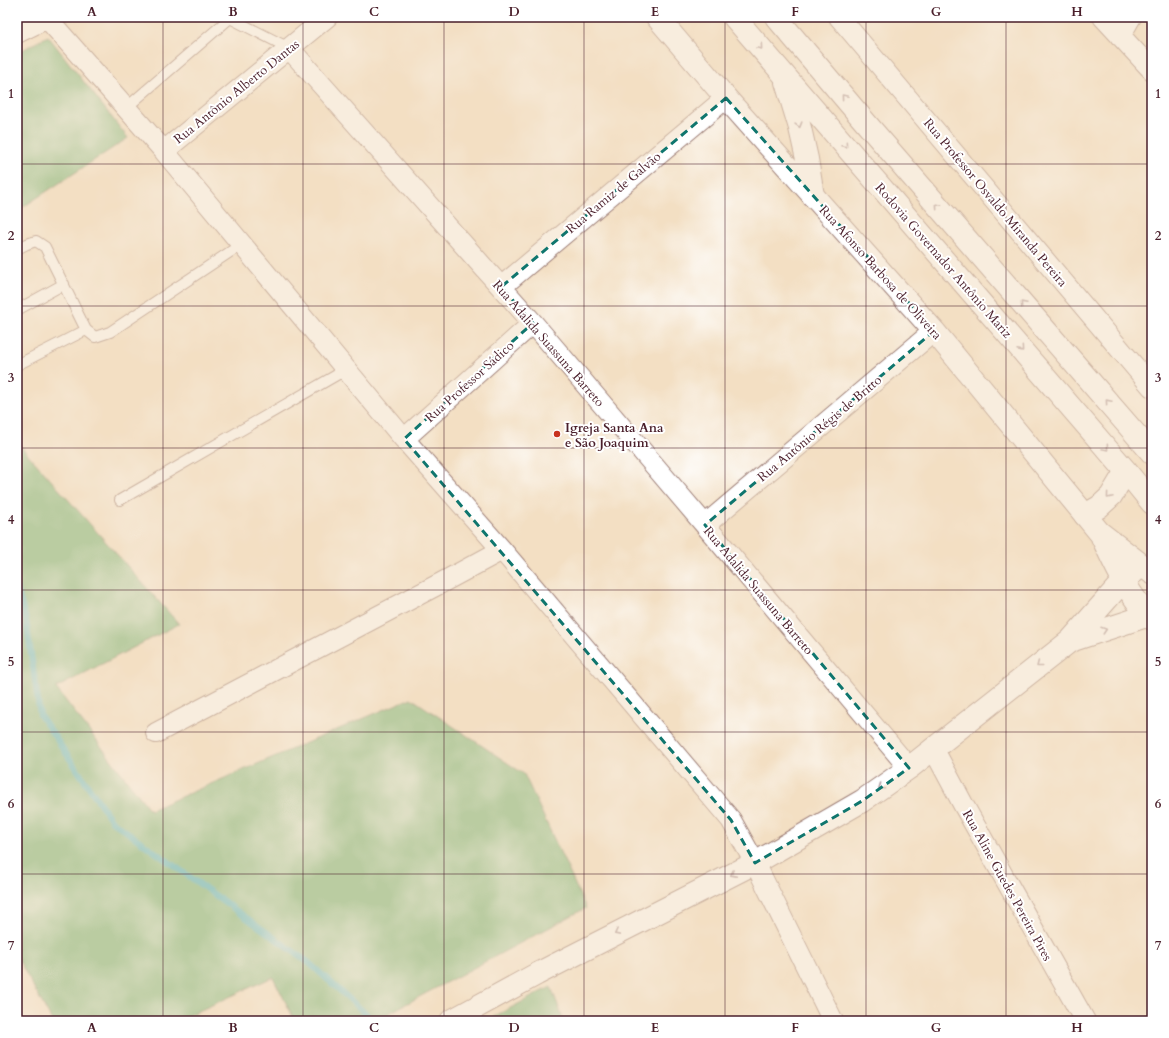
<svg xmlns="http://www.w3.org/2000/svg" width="1169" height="1038" font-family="Cardo,serif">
<rect width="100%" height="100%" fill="#fff"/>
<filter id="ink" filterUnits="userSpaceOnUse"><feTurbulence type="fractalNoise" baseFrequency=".025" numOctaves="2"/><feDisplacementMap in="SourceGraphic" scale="8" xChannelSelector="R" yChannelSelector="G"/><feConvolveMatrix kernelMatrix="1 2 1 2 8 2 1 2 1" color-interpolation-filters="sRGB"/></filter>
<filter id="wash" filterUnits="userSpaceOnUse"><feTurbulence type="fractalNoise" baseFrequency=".012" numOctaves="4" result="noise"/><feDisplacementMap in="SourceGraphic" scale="16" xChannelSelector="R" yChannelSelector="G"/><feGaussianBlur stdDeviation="0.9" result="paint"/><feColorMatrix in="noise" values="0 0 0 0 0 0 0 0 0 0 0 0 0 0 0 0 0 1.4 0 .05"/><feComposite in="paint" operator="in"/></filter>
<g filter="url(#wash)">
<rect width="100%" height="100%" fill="#f3dfc3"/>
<path fill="#76b678" stroke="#606a52" d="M 48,36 L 128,138 L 17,211 L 17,53 Z
M 17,442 L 179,624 L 56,688 L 150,810 L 411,698 L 524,774 L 586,908 L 374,1021 L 295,1021 L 273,977 L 177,1021 L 52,1021 L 17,957 Z
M 551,987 L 564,1021 L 485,1021 Z"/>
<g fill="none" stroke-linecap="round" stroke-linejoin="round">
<path stroke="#46b4c1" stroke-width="6" d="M 17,588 L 26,620 L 40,715 L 112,821 L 308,962 L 374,1021"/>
</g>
</g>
<g filter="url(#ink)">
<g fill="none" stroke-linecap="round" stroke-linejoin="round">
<defs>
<path id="service" d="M 228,17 L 289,48
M 126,108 L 230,18
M 17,249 L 27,244 L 36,241 L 45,247 L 86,330 L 95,337 L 110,332 L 242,244
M 17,310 L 64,284
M 17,365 L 86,330
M 120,500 L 347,369"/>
<path id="minor" d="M 46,17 L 164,151 L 404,439 L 502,550 L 731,820 L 755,863 L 833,1021
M 839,17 L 1152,387
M 1103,17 L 1152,70
M 1120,36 L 1131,17
M 289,48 L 533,323 L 705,525 L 909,768
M 164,151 L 327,17
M 501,287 L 726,98
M 404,439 L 533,323
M 705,525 L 934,331
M 156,733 L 441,583 L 502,550
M 933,748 L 964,806 L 1085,1021"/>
<path id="tertiary" d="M 657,17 L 726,98 L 934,331 L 1099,532 L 1152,573
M 17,32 L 47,17
M 1102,537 C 1116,567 1128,595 1152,619
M 1070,641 L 1149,615 L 1152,613
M 451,1021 L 537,974 L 755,863 L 862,801 L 909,768 L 1070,641 L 1123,581 L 1139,568 L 1144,566"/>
<path id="trunk" d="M 734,17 L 1126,471 L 1152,503
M 776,17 L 871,129 L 1152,453
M 786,82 L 800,128 L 807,159 L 813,196
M 1085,515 L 1099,507 L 1111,496 L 1126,471"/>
</defs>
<use href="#service" stroke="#9e7f77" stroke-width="12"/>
<use href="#minor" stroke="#9e7f77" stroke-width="22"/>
<use href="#tertiary" stroke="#9e7f77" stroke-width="24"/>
<use href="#trunk" stroke="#9e7f77" stroke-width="24"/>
<use href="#service" stroke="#fff" stroke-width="10"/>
<use href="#minor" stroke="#fff" stroke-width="20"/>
<use href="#tertiary" stroke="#fff" stroke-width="22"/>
<use href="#trunk" stroke="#fff" stroke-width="22"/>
</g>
<defs><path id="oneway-chevron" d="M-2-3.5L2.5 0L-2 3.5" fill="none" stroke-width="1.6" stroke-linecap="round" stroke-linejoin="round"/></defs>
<g stroke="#ae9aa0">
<use href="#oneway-chevron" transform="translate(760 47) rotate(49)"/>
<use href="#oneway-chevron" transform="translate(844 97) rotate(-130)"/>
<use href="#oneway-chevron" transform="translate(799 125) rotate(74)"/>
<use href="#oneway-chevron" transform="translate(845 145) rotate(49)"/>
<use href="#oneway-chevron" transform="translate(938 206) rotate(-131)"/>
<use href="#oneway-chevron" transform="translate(1023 304) rotate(-131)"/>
<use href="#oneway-chevron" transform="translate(1021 349) rotate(49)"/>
<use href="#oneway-chevron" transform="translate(1108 402) rotate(-131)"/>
<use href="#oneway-chevron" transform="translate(1106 448) rotate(49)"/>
<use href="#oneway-chevron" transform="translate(1109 496) rotate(130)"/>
<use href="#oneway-chevron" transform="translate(1104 630) rotate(-18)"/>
<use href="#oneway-chevron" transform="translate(1039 665) rotate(142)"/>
<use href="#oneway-chevron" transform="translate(881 787) rotate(145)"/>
<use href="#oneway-chevron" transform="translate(733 874) rotate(153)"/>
<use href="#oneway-chevron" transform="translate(617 933) rotate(153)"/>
</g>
</g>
<path d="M0 0H1169V1038H0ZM 726,98 L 934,331 L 705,525 L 909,768 L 862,801 L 755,863 L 731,820 L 404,439 L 533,323 L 501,287 Z" fill="#f3dfc3" fill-opacity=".55" fill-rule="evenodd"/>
<path fill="none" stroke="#0f766e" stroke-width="3" stroke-dasharray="8 5" stroke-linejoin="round" d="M 726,98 L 934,331 L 705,525 L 909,768 L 862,801 L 755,863 L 731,820 L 404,439 L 533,323 L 501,287 Z"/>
<path fill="none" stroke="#4a1f2b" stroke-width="1" stroke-opacity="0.55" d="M 163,17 L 163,1021M 303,17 L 303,1021M 444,17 L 444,1021M 584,17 L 584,1021M 725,17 L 725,1021M 866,17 L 866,1021M 1006,17 L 1006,1021M 17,164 L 1152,164M 17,306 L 1152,306M 17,448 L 1152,448M 17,590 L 1152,590M 17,732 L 1152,732M 17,874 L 1152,874"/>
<circle fill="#c8321e" stroke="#fff" stroke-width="1.5" cx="557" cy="434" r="4"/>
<g text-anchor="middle" stroke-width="4" stroke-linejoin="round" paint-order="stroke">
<g font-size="13" fill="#4a1f2b" stroke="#fff">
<text transform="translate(236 91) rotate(-39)" y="5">Rua Antônio Alberto Dantas</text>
<text transform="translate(613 192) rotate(-40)" y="5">Rua Ramiz de Galvão</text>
<text transform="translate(996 202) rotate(50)" y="5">Rua Professor Osvaldo Miranda Pereira</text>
<text transform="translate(944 260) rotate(49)" y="5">Rodovia Governador Antônio Mariz</text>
<text transform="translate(881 272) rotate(48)" y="5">Rua Afonso Barbosa de Oliveira</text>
<text transform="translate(549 343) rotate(49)" y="5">Rua Adalida Suassuna Barreto</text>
<text transform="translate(469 381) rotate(-42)" y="5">Rua Professor Sádico</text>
<text transform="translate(819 428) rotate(-40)" y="5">Rua Antônio Régis de Britto</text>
<text transform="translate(759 590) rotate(50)" y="5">Rua Adalida Suassuna Barreto</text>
<text transform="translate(1008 885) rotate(61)" y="5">Rua Aline Guedes Pereira Pires</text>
</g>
<g font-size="13" font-weight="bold" fill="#4a1f2b" stroke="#fff" text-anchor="start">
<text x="565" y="432">Igreja Santa Ana<tspan x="565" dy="15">e São Joaquim</tspan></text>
</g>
</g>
<rect width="1169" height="1038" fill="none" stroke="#fff" stroke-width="44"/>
<rect x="22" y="22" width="1125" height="994" fill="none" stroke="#4a1f2b" stroke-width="1.5"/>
<g font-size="13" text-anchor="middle" font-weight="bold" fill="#4a1f2b">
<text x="92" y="16">A</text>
<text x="233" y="16">B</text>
<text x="374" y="16">C</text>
<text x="514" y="16">D</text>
<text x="655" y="16">E</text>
<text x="795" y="16">F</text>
<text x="936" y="16">G</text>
<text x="1077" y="16">H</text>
<text x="11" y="98">1</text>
<text x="1158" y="98">1</text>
<text x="11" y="240">2</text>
<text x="1158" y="240">2</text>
<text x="11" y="382">3</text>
<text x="1158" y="382">3</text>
<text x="11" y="524">4</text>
<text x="1158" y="524">4</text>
<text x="11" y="666">5</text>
<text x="1158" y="666">5</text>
<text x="11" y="808">6</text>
<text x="1158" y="808">6</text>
<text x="11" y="950">7</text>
<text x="1158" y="950">7</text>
<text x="92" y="1032">A</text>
<text x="233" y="1032">B</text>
<text x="374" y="1032">C</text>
<text x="514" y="1032">D</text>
<text x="655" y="1032">E</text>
<text x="795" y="1032">F</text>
<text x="936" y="1032">G</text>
<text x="1077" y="1032">H</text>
</g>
</svg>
